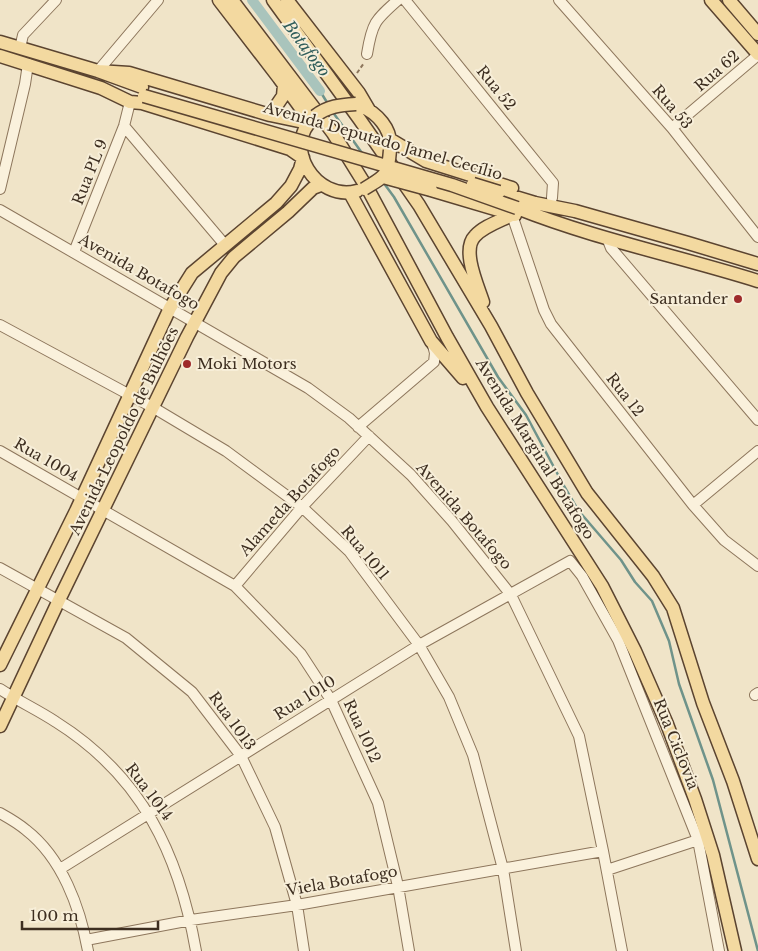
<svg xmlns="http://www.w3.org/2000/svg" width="758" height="951" font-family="'Libre Baskerville',serif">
<rect width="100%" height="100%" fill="#f0e4c8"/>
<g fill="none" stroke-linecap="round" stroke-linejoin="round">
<path stroke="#6f938a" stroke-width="2.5" d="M 320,91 L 328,104
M 332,111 L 362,153
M 383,182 L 394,197 L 498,377 L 526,415 L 564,486 L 578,510 L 621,560 L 635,582 L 652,601 L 669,641 L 679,684 L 713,780 L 758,951"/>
<path stroke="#a9c4bc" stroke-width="10" d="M 252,0 L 320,91"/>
<defs>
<path id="minor" d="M 405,0 L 553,183 L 552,198
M 559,0 L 672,128 L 758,237
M 20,48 L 23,35 L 56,0
M 367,54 C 372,23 375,20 398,0
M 98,71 L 158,0
M 124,126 L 225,245
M 672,128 L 758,55
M 0,189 L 25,84 L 28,64
M 0,210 L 308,388 L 349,418 L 411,475 L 452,521 L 511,595 L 579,736 L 603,851 L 622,951
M 512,215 L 544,310 L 551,324 L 693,505 L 724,540 L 758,566
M 607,238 L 611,248 L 758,420
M 74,252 L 124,126 L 130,102
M 0,325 L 154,408 L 226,451 L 302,507 L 349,551 L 419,645 L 449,697 L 473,755 L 503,869 L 516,951
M 358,427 L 434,362 L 435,353 L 432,342
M 0,451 L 235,586 L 301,654 L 331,700 L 378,803 L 398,886 L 409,951
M 693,505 L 758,451
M 0,568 L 126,638 L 192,692 L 241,756 L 275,827 L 297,905 L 304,951
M 235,586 L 302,507 L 369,436
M 0,689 C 18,701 38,710 56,722 C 142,776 179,854 196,951
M 755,695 L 758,693
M 0,813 C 9,818 18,823 26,830 C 62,858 80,907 88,951
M 60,869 L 419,645 L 570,561 L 582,576 L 618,640 L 698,840 L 719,951
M 607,870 L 698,840
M 86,940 L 191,920 L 297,905 L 603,851"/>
<path id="major" d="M 219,0 L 279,78 L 303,111 L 308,123
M 232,0 L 333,133 L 369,191 L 447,337 L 487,407 L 602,586 L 635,651 L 667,724 L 695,799 L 713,855 L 735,951
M 273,0 L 360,120 L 419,205 L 491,326 L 527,393 L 587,493 L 653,576 L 673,608 L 703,703 L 733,781 L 758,859
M 287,0 L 359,93 L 369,110
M 711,0 L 758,54
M 729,0 L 758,34
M 0,42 L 98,71 L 142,87
M 0,56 L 101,88 L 130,102 L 142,103 L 290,149 L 303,158 L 300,169 L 291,186 L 276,203 L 192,273 L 170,308 L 76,511 L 0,665
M 98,71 L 129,73 L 270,115 L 308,123
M 361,106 C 377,113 392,129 390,147
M 270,115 L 283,96 L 284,85
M 314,118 C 281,146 316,202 357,191
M 391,140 L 426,161 L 512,188
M 431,190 L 515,215
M 499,192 L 535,203 L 575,211 L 688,243 L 758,264
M 350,193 L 431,341 L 463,378
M 517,208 C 595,239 678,256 758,281
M 483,302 C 478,286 461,250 475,236 C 484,226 500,221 512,215
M 0,726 L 59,600 L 187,337 L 221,273 L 234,257 L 288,212 L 313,188 L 321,185"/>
</defs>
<use href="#minor" stroke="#8d765c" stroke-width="12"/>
<use href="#major" stroke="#5b4430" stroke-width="15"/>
<path stroke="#8d765c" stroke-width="2" stroke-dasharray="4 2.5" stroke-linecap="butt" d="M 357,73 L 364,63"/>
<use href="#minor" stroke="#faf1dc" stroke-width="10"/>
<use href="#major" stroke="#f3d9a0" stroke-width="12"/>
<defs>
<path id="major-bridge" d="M 144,96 L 452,185 L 517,208
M 315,116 C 328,106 340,105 356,104
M 383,177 L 431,190
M 473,184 L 499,192
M 364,189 C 386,175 388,177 390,150"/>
</defs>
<use href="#major-bridge" stroke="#5b4430" stroke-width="15" stroke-linecap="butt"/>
<use href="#major-bridge" stroke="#f3d9a0" stroke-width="12"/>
</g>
<g fill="#9e2a2b" stroke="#f7eed8" stroke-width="2">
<circle cx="738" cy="299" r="5"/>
<circle cx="187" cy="364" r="5"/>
</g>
<g text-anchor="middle" stroke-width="4" stroke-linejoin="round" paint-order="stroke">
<g font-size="15" fill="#3d2e20" stroke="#f7eed8">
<text transform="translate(717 71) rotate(-41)" y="5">Rua 62</text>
<text transform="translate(496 88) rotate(51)" y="5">Rua 52</text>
<text transform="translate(672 107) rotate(49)" y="5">Rua 53</text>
<text transform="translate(383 141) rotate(16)" y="5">Avenida Deputado Jamel Cecílio</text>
<text transform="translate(90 172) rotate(-68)" y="5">Rua PL 9</text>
<text transform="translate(139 272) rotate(30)" y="5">Avenida Botafogo</text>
<text transform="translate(625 395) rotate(52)" y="5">Rua 12</text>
<text transform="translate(124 431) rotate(-64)" y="5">Avenida Leopoldo de Bulhões</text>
<text transform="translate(535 449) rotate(58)" y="5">Avenida Marginal Botafogo</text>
<text transform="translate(46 460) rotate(30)" y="5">Rua 1004</text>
<text transform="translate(290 501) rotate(-48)" y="5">Alameda Botafogo</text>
<text transform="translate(464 516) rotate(49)" y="5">Avenida Botafogo</text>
<text transform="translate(365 553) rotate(50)" y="5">Rua 1011</text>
<text transform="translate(305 698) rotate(-32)" y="5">Rua 1010</text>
<text transform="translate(232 721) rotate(54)" y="5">Rua 1013</text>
<text transform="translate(362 731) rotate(65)" y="5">Rua 1012</text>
<text transform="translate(676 744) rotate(68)" y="5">Rua Ciclovia</text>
<text transform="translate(149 792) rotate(53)" y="5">Rua 1014</text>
<text transform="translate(342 881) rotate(-10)" y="5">Viela Botafogo</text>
</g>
<g font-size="15" fill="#3d2e20" stroke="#f7eed8" text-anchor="end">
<text x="728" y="304">Santander</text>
<text x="197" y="369" text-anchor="start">Moki Motors</text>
</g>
<g font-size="16" font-style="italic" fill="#2f5d5a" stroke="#f7eed8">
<text transform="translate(307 48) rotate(53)" y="6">Botafogo</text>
</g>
</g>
<path d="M22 921v8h136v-8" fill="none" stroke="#3d2e20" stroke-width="2.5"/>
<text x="30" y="921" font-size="15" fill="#3d2e20" stroke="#f7eed8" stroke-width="4" paint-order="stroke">100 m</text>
</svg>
